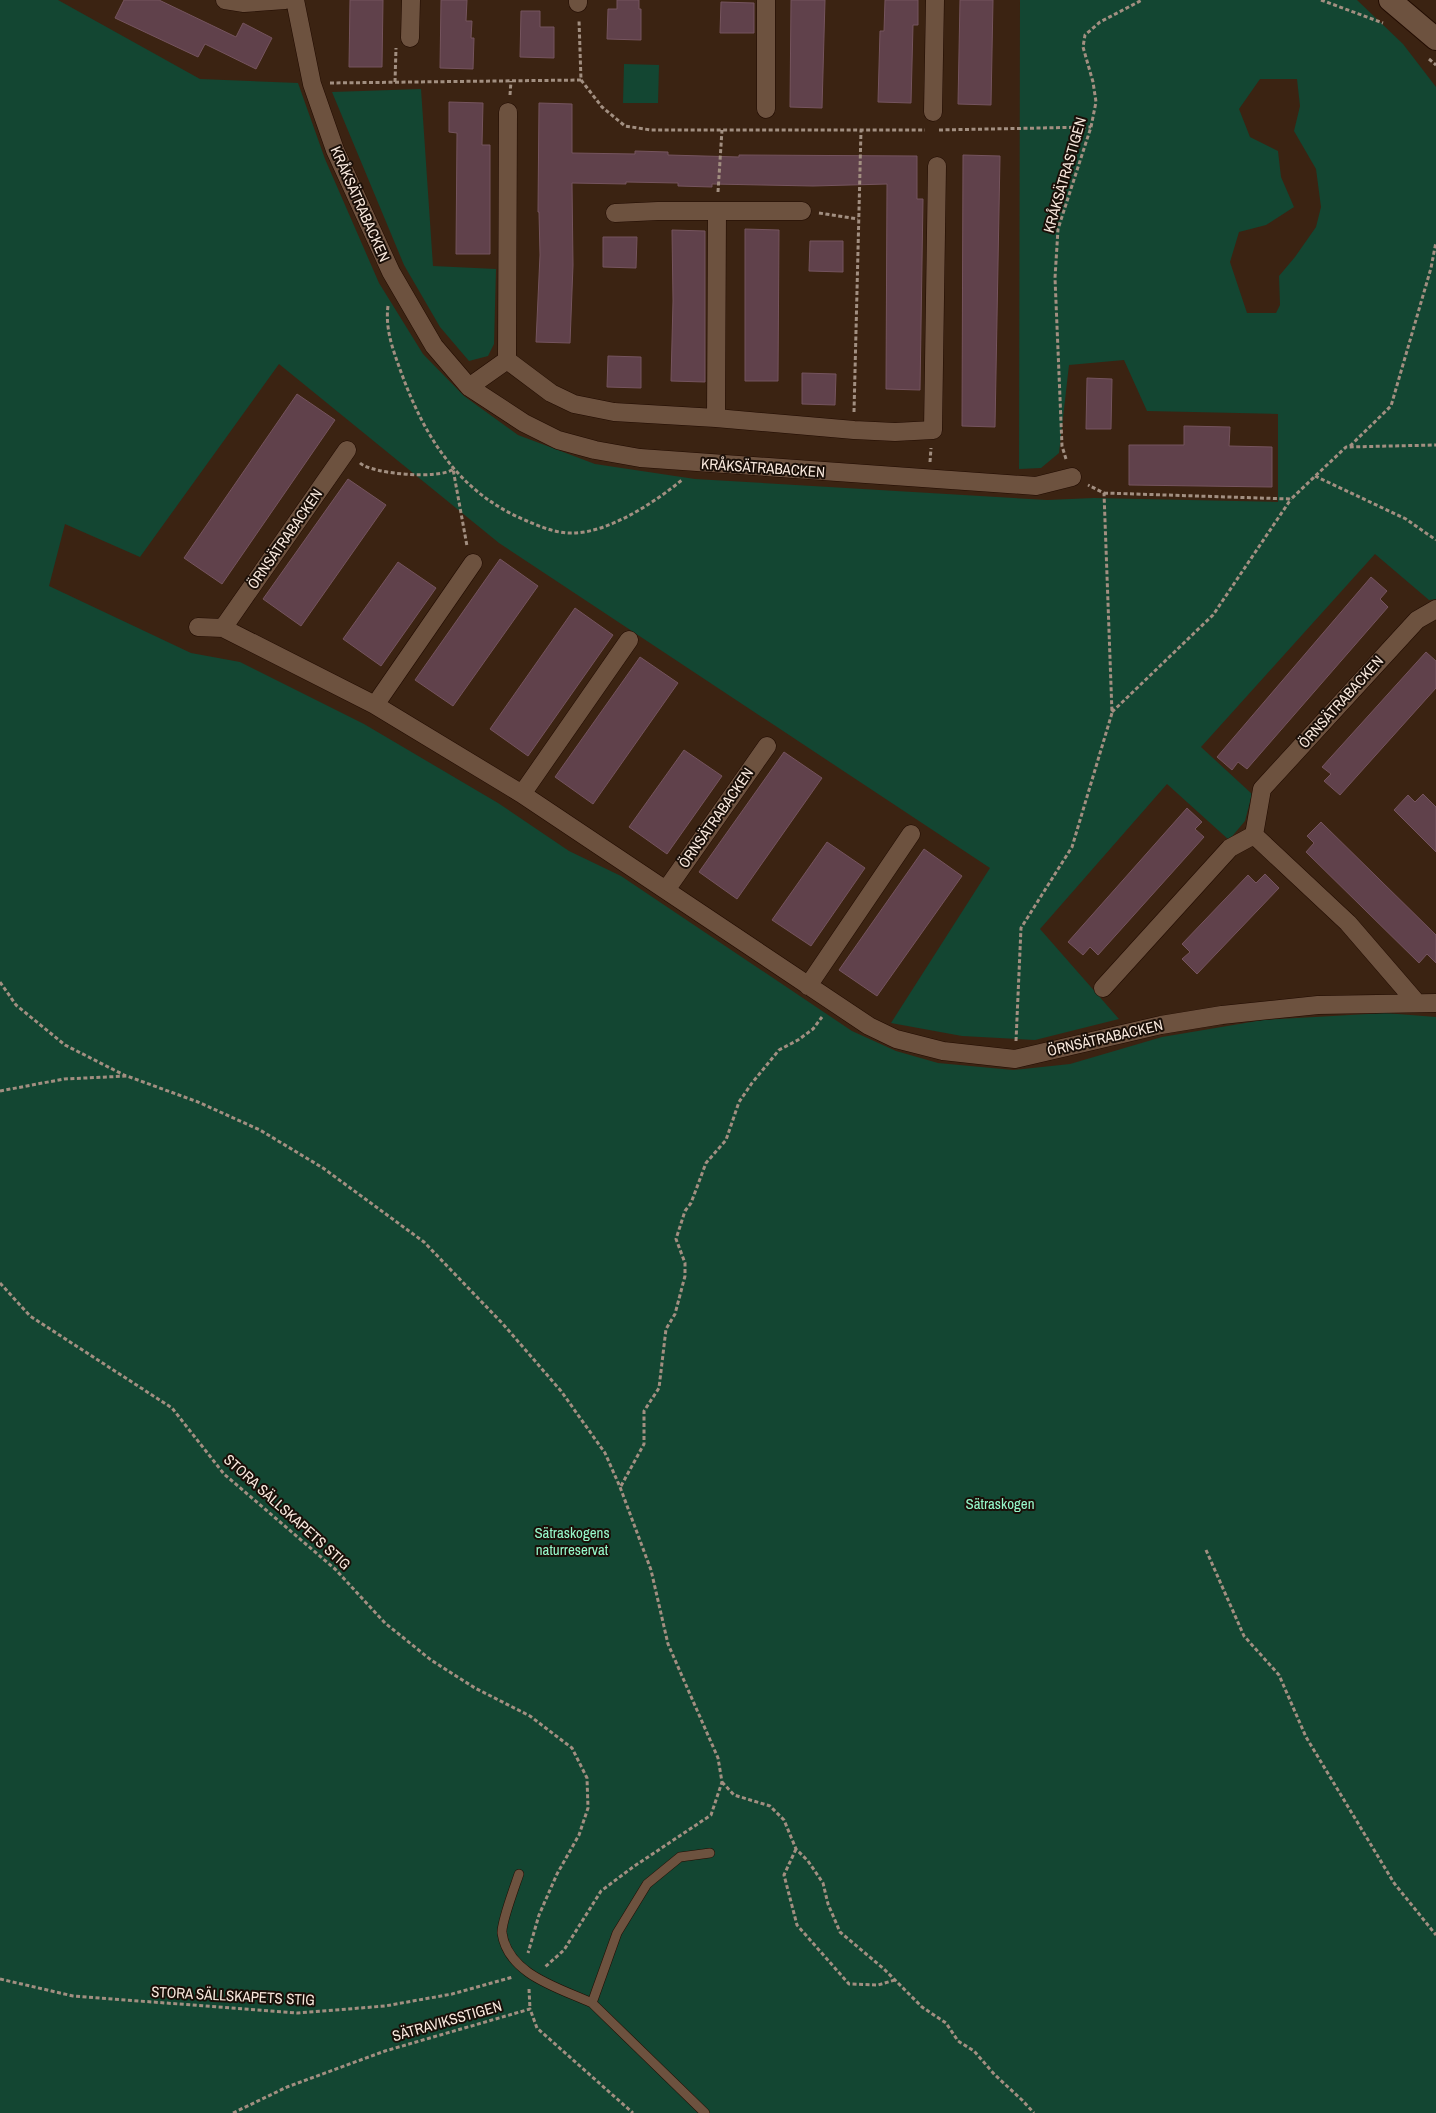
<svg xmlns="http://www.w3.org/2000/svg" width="1436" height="2113" font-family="'Archivo Narrow',sans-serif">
<rect width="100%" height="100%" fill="#3b2312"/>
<path fill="#134632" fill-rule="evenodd" d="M 0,0 L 58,0 L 200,79 L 298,83 L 325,159 L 379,283 L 423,354 L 464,396 L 518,435 L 595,464 L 695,479 L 1047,500 L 1094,498 L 1278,502 L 1278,414 L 1147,411 L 1124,360 L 1069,365 L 1059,453 L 1041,468 L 1019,469 L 1020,0 L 1357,0 L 1403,44 L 1436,87 L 1436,599 L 1429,600 L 1375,554 L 1201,747 L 1252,794 L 1245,821 L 1229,840 L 1167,784 L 1040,929 L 1119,1019 L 1035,1040 L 962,1036 L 891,1023 L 990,868 L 499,543 L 279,364 L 140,557 L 65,524 L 49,586 L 191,653 L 240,662 L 364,724 L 498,803 L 569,851 L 621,876 L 852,1031 L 896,1051 L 938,1063 L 1013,1070 L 1070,1064 L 1162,1037 L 1263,1020 L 1385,1013 L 1436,1017 L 1436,2113 L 0,2113 ZM 1260,79 L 1297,79 L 1300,106 L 1294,131 L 1316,169 L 1321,207 L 1316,227 L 1295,257 L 1279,276 L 1280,305 L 1276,313 L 1247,313 L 1230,262 L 1239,232 L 1266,225 L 1294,207 L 1281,177 L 1278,151 L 1250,137 L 1239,109 Z
M 624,64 L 659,65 L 658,103 L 623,103 Z
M 421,89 L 433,266 L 496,269 L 494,344 L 488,356 L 469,361 L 440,327 L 404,265 L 332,92 Z"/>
<path fill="#60414b" stroke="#75545e" d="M 124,0 L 159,0 L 236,37 L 243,23 L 272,38 L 256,69 L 205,44 L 198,57 L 115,18 Z
M 350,0 L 383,0 L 382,67 L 349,67 Z
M 441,0 L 467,0 L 466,21 L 472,21 L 471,38 L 474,38 L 473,69 L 440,68 Z
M 617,0 L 639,0 L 639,9 L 641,9 L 641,40 L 607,39 L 608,9 L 617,9 Z
M 791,0 L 825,0 L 822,108 L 790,107 Z
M 885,0 L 918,0 L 918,25 L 913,25 L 911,103 L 878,102 L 880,31 L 884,31 Z
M 960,0 L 993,0 L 991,105 L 958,104 Z
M 721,2 L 754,3 L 754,33 L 720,33 Z
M 521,11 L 540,11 L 540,27 L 554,27 L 554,58 L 520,57 Z
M 449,102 L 483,103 L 482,145 L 490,145 L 490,254 L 456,254 L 457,133 L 449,132 Z
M 539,103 L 572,104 L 572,153 L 635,154 L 635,151 L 668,152 L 668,155 L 739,157 L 739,155 L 917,156 L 917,199 L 923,199 L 920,390 L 886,389 L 887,184 L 813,186 L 712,184 L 712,187 L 678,186 L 678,183 L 626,182 L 626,184 L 572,183 L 573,265 L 570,343 L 536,342 L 540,255 L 539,212 L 538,212 Z
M 963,155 L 1000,156 L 995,427 L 962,426 Z
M 745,229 L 779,230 L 778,381 L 745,381 Z
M 672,230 L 705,231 L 705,382 L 671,381 L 673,301 Z
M 603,237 L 637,237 L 636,268 L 603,267 Z
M 810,241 L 843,241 L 843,272 L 809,271 Z
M 608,356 L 641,357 L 641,388 L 607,387 Z
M 802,373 L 836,374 L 835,405 L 802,404 Z
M 1087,378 L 1112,379 L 1111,429 L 1086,429 Z
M 297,394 L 335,420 L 222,584 L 184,558 Z
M 1184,426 L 1230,427 L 1229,446 L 1272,447 L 1272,487 L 1129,485 L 1129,445 L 1184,445 Z
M 348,479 L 386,505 L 301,626 L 263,599 Z
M 500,559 L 538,586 L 453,706 L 415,680 Z
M 398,562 L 436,588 L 381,666 L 343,639 Z
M 1371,577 L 1387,591 L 1380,599 L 1388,607 L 1247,769 L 1238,762 L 1232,770 L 1217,757 Z
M 575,608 L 613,635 L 528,756 L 490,729 Z
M 1426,652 L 1436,661 L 1436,688 L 1340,795 L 1324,781 L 1331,774 L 1322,767 Z
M 640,657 L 678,683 L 593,804 L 555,777 Z
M 684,750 L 722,776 L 667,854 L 629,827 Z
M 784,752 L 822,778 L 737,899 L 699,872 Z
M 1423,794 L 1436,807 L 1436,852 L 1394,810 L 1408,795 L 1415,802 Z
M 1187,808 L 1202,822 L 1195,829 L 1204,837 L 1098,955 L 1090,947 L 1083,955 L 1068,942 Z
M 1321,822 L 1436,935 L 1436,963 L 1427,954 L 1419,963 L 1306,852 L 1314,843 L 1307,836 Z
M 827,842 L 865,868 L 811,946 L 772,920 Z
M 924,849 L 962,876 L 877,996 L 839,970 Z
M 1265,874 L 1279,888 L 1197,974 L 1182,959 L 1190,952 L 1182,944 L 1248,875 L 1256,883 Z"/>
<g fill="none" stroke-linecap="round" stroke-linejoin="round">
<defs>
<path id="service" d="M 519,1874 C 515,1886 501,1923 502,1933 C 508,1975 560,1988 592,2003
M 705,2113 L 592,2003 L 617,1933 L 647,1884 L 680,1857 L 710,1853"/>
<path id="minor" d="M 225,0 L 244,3 L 285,0
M 295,0 L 312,84 L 335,150 L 391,272 L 434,346 L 469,387 L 524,423 L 558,440 L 595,450 L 640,458 L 1036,486 L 1072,477
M 578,3 L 578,0
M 410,38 L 411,0
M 766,109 L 766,0
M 933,112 L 935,0
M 615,213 L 658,211 L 802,211
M 507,360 L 508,112
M 469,387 L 507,360 L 551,393 L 574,404 L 614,412 L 716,418 L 854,430 L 895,432 L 933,430 L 937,166
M 716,418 L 717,212
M 198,627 L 223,628 L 375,705 L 522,794 L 869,1026 L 896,1039 L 943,1051 L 1015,1059 L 1161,1025 L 1222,1015 L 1318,1005 L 1436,1003
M 223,628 L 347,450
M 375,705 L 473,563
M 522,794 L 629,640
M 666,890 L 767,746
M 808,986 L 911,834
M 1103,988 L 1230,848 L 1254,835
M 1417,1003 L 1348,923 L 1254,835 L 1262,789 L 1417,620 L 1436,609"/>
<path id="tertiary" d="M 1390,0 L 1436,39"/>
</defs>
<use href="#service" stroke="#210b00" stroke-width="10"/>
<use href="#minor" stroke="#210b00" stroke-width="19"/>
<use href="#tertiary" stroke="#210b00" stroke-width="24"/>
<path stroke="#a28f81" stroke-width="3" stroke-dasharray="4 2.5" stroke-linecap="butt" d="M 1321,0 L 1383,23
M 1429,59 L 1436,65
M 581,80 L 602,107 L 625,126 L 651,130 L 925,130
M 395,82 L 396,48
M 330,83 L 581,80 L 579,20
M 510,95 L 511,81
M 939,130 L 1091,127
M 718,192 L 722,130
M 819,213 L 858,219
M 388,306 C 385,329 393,350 401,372 C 425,438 459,493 527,521 C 541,527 558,534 574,533 C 610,532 655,502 682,480
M 854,412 L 861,130
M 1350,446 L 1391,406 L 1431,268 L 1436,242
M 1066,459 L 1062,446 L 1055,278 L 1058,229 L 1091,127 L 1096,102 L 1093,82 L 1083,47 L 1085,35 L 1100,22 L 1142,0
M 930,462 L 931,448
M 360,463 C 372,474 440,480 453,469 L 467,546
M 1315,476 L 1406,519 L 1436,540
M 1104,493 L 1291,499 L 1346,447 L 1436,445
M 1112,712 L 1213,615 L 1291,499
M 0,982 L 16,1005 L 65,1045 L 126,1076
M 1016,1041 L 1021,928 L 1072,847 L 1112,713 L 1104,493 L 1088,485
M 0,1091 L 64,1079 L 127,1076 L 198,1102 L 260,1130 L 323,1168 L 424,1242 L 503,1324 L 561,1391 L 605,1453 L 620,1487 L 651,1570 L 668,1644 L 718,1758 L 722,1782 L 711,1815 L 633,1867 L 601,1891 L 564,1950 L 545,1967
M 0,1283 L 30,1316 L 172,1408 L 224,1474 L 335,1569 L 385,1623 L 431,1660 L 475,1688 L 530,1716 L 572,1748 L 587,1778 L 588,1808 L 579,1835 L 557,1874 L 539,1915 L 528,1953
M 621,1486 L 644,1444 L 644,1411 L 659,1388 L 666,1329 L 675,1314 L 685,1276 L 685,1263 L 676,1239 L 685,1211 L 691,1203 L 706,1163 L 726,1140 L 739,1102 L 752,1083 L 779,1050 L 798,1040 L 813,1029 L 822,1017
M 1206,1550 L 1244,1636 L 1279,1675 L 1306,1737 L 1394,1883 L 1436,1935
M 722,1782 L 734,1795 L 770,1806 L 784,1820 L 796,1849 L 808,1861 L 823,1883 L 828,1904 L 840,1932 L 884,1969 L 922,2007 L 946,2023 L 958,2041 L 974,2051 L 995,2075 L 1022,2100 L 1034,2113
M 796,1849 L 784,1875 L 797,1925 L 849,1984 L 878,1985 L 895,1980
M 0,1979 L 73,1996 L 298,2013 L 385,2006 L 452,1994 L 513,1977
M 529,1989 L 530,2009
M 233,2113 L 287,2087 L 385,2051 L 530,2009 L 537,2028 L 633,2113"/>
<use href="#service" stroke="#6d523f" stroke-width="9"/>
<use href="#minor" stroke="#6d523f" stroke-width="18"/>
<use href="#tertiary" stroke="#6d523f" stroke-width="22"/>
</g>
<g text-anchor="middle" stroke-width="4" stroke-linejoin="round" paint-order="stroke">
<g font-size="15" fill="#f7e7dc" stroke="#1a0f08">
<text transform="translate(1065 175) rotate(-74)" y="5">KRÅKSÄTRASTIGEN</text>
<text transform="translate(360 204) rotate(66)" y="5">KRÅKSÄTRABACKEN</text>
<text transform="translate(763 468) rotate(4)" y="5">KRÅKSÄTRABACKEN</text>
<text transform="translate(285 539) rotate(-55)" y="5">ÖRNSÄTRABACKEN</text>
<text transform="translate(1341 702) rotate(-48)" y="5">ÖRNSÄTRABACKEN</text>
<text transform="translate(716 818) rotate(-55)" y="5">ÖRNSÄTRABACKEN</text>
<text transform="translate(1105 1038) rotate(-13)" y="5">ÖRNSÄTRABACKEN</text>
<text transform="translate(287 1512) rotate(42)" y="5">STORA SÄLLSKAPETS STIG</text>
<text transform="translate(233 1996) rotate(3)" y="5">STORA SÄLLSKAPETS STIG</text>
<text transform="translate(447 2021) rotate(-16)" y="5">SÄTRAVIKSSTIGEN</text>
</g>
<g font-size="15" fill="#96f9cb" stroke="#1a0f08">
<text x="1000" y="1509">Sätraskogen</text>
<text x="572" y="1538">Sätraskogens<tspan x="572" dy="17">naturreservat</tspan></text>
</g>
</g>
</svg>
